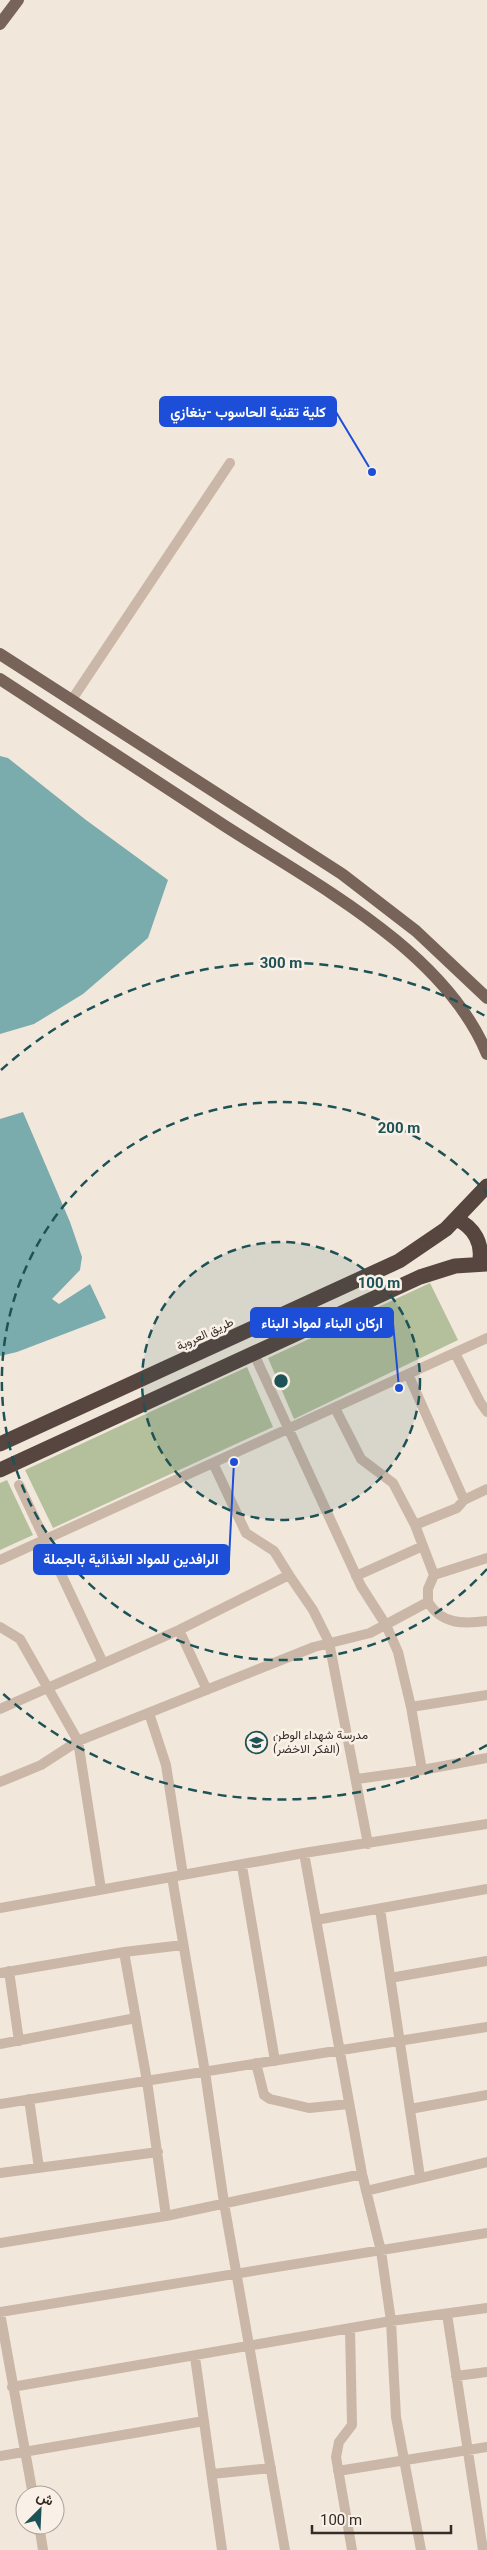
<svg xmlns="http://www.w3.org/2000/svg" width="487" height="2550" font-family="Roboto,Vazirmatn,sans-serif">
<rect width="100%" height="100%" fill="#f2e7db"/>
<path fill="#b4c09b" d="M 430,1283 L 458,1340 L 294,1419 L 268,1358 Z
M 247,1367 L 273,1427 L 53,1528 L 25,1470 Z
M 7,1480 L 33,1535 L 0,1550 L 0,1483 Z"/>
<path fill="#7aacae" d="M 0,756 L 8,758 L 86,820 L 168,880 L 148,938 L 83,994 L 34,1024 L 0,1034 Z
M 23,1112 L 70,1222 L 82,1257 L 80,1270 L 52,1299 L 59,1304 L 90,1284 L 106,1318 L 17,1352 L 0,1356 L 0,1119 Z"/>
<g fill="none" stroke-linecap="round" stroke-linejoin="round">
<path stroke="#cab7a7" stroke-width="10" d="M 71,701 L 230,463
M 455,1353 L 480,1402 L 487,1412
M 254,1354 L 361,1586 L 386,1625 L 398,1652 L 411,1707 L 422,1770
M 408,1374 L 464,1500 L 457,1508 L 415,1525
M 213,1463 L 246,1533 L 274,1551 L 289,1575
M 19,1485 L 103,1663
M 464,1500 L 487,1489
M 0,1560 L 487,1338
M 434,1575 L 487,1558
M 356,1576 L 423,1546
M 428,1602 C 442,1625 464,1624 487,1621
M 0,1627 L 20,1639 L 78,1741 L 101,1889
M 179,1630 L 207,1690
M 411,1707 L 487,1695
M 0,1709 L 179,1630 L 289,1575 L 313,1610 L 329,1642 L 368,1844
M 149,1713 L 166,1765 L 183,1875
M 357,1779 L 422,1770 L 487,1758
M 0,1782 L 41,1765 L 78,1741 L 314,1647 L 370,1633 L 428,1602 L 428,1589 L 434,1575 L 415,1525 L 393,1483 L 361,1459 L 335,1408
M 304,1853 L 362,2174 L 381,2251 L 391,2321 L 396,2417 L 421,2550
M 242,1866 L 275,2061
M 172,1877 L 205,2072 L 224,2203 L 285,2550
M 0,1908 L 304,1853 L 487,1824
M 380,1909 L 420,2177
M 316,1920 L 487,1889
M 9,1971 L 19,2041
M 0,1973 L 124,1952
M 390,1978 L 487,1961
M 0,2044 L 136,2018
M 256,2063 L 264,2095 L 270,2099 L 309,2108 L 349,2104
M 29,2099 L 39,2168
M 0,2104 L 487,2027
M 410,2109 L 487,2095
M 0,2173 L 158,2152
M 366,2191 L 487,2162
M 166,2216 L 147,2081 L 124,1952 L 183,1945
M 0,2243 L 166,2216 L 362,2174
M 0,2312 L 487,2233
M 0,2313 L 33,2495
M 447,2314 L 483,2550
M 350,2328 L 352,2425 L 339,2442 L 336,2457 L 352,2550
M 195,2357 L 222,2550
M 456,2376 L 487,2372
M 12,2387 L 391,2321 L 487,2308
M 0,2456 L 204,2421
M 338,2471 L 487,2447
M 212,2474 L 271,2468
M 39,2525 L 43,2550"/>
<path stroke="#786359" stroke-width="12" d="M 0,24 L 18,0
M 0,654 L 342,874 L 416,931 L 487,998
M 0,679 C 75,728 150,777 225,826 C 315,884 445,951 487,1054"/>
<path stroke="#57463f" stroke-width="15" d="M 456,1219 C 474,1227 484,1244 479,1264
M 0,1444 L 399,1261 L 446,1229 L 487,1186
M 0,1470 L 420,1277 L 455,1266 L 487,1264"/>
</g>
<circle cx="281" cy="1381" r="139" fill="#1d5357" fill-opacity=".12"/>
<g fill="none" stroke="#1d5357" stroke-width="2.5" stroke-dasharray="9 6">
<circle cx="281" cy="1381" r="139"/>
<path d="M487 1569A279 279 0 1 1 487 1193"/>
<path d="M487 1745A418 418 0 0 1 1 1692M1 1070A418 418 0 0 1 487 1017"/>
</g>
<defs>
<symbol id="school-ring" viewBox="-11 -11 22 22"><circle r="9.5" fill="#f9f1e7" stroke="#1d5357" stroke-width="1.5"/><path d="M0-5L7-2L0 1L-7-2ZM-4 1L0 2.5L4 1V4Q0 6-4 4Z" fill="#1d5357"/></symbol>
</defs>
<g fill-rule="evenodd">
<use href="#school-ring" x="244" y="1730" width="25" height="25"/>
</g>
<g text-anchor="middle" stroke-width="5" stroke-linejoin="round" paint-order="stroke">
<g font-size="12" fill="#362c27" stroke="#f9f1e7">
<text transform="translate(205 1334) rotate(-25)" y="4">طريق العروبة</text>
</g>
<g font-size="12" fill="#362c27" stroke="#f9f1e7" text-anchor="start">
<text x="273" y="1739">مدرسة شهداء الوطن<tspan x="273" dy="14">(الفكر الاخضر)</tspan></text>
</g>
</g>
<circle cx="281" cy="1381" r="8" fill="#1d5357" stroke="#f9f1e7" stroke-width="2.5"/>
<g font-size="15" text-anchor="middle" font-weight="bold" fill="#1d5357" stroke="#f9f1e7" stroke-width="5" stroke-linejoin="round" paint-order="stroke">
<text x="281" y="968">300 m</text>
<text x="399" y="1133">200 m</text>
<text x="379" y="1288">100 m</text>
</g>
<path fill="none" stroke="#1d4ed8" stroke-width="2" d="M372 472L336 412M399 1388L393 1323M234 1462L229 1559"/>
<g fill="#1d4ed8" stroke="#f9f1e7" stroke-width="2">
<circle cx="372" cy="472" r="5"/>
<circle cx="399" cy="1388" r="5"/>
<circle cx="234" cy="1462" r="5"/>
</g>
<g fill="#1d4ed8" stroke="#1d4ed8" stroke-width="2">
<rect x="160" y="397" width="176" height="29" rx="5"/>
<rect x="251" y="1308" width="142" height="29" rx="5"/>
<rect x="34" y="1545" width="195" height="29" rx="5"/>
</g>
<g font-size="14" text-anchor="middle" font-weight="bold" fill="#fff">
<text x="248" y="417">كلية تقنية الحاسوب -بنغازي</text>
<text x="322" y="1328">اركان البناء لمواد البناء</text>
<text x="131" y="1564">الرافدين للمواد الغذائية بالجملة</text>
</g>
<g transform="translate(40 2510) rotate(24)"><circle r="24" fill="#f9f1e7" stroke="#aba29a"/>
<path d="M0-4L9 19L0 12L-9 19Z" fill="#1d5357"/>
<text y="-8" font-size="14" font-weight="bold" text-anchor="middle" fill="#362c27">ش</text>
</g>
<path d="M312 2525v8h139v-8" fill="none" stroke="#362c27" stroke-width="2.5"/>
<text x="320" y="2525" font-size="15" fill="#362c27" stroke="#f9f1e7" stroke-width="4" paint-order="stroke">100 m</text>
</svg>
